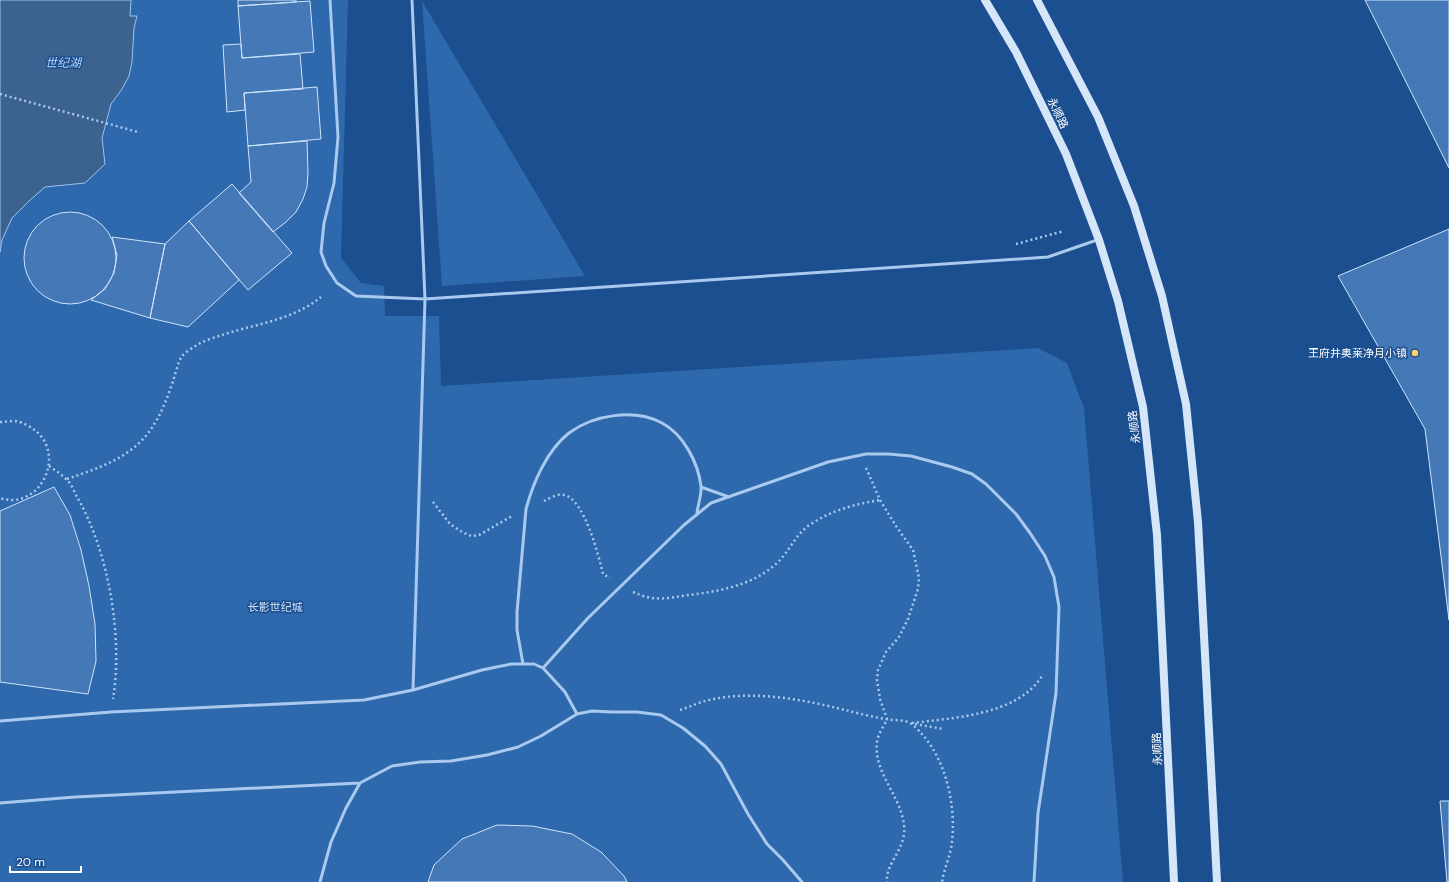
<svg xmlns="http://www.w3.org/2000/svg" width="1449" height="882" font-family="'DM Sans','Noto Sans SC',sans-serif">
<rect width="100%" height="100%" fill="#1b4f8f"/>
<path fill="#2e69ad" d="M 0,0 L 348,0 L 341,258 L 361,283 L 384,286 L 385,316 L 439,316 L 441,386 L 1038,348 L 1067,363 L 1084,408 L 1123,882 L 0,882 Z
M 422,1 L 585,276 L 442,286 Z"/>
<path fill="#3c6290" stroke="#9cc4f0" d="M 0,0 L 131,0 L 130,16 L 137,16 L 134,28 L 132,62 L 129,76 L 122,89 L 111,104 L 102,138 L 105,164 L 85,183 L 45,187 L 28,202 L 12,218 L 2,240 L 0,252 Z"/>
<path fill="#4478b7" stroke="#cfe3fa" d="M 238,0 L 296,0 L 296,2 L 238,6 Z
M 1365,0 L 1449,0 L 1449,168 Z
M 310,1 L 314,52 L 242,58 L 238,6 Z
M 241,44 L 242,58 L 300,54 L 303,89 L 244,93 L 245,110 L 227,112 L 223,45 Z
M 317,87 L 321,139 L 248,146 L 244,93 Z
M 307,141 L 308,173 L 307,187 L 303,199 L 296,212 L 286,222 L 273,232 L 239,193 L 251,182 L 248,146 Z
M 232,184 L 292,253 L 248,290 L 189,221 Z
M24 258a46 46 0 1 1 92 0a46 46 0 1 1-92 0Z
M 189,221 L 239,280 L 188,327 L 150,318 L 165,244 Z
M 1449,229 L 1449,620 L 1425,429 L 1338,276 Z
M 112,237 L 165,244 L 150,318 L 91,300 L 105,289 L 114,273 L 117,255 Z
M 54,487 L 70,515 L 81,550 L 89,586 L 95,624 L 96,661 L 88,694 L 0,682 L 0,511 Z
M 1440,801 L 1449,801 L 1449,882 L 1447,882 Z
M 497,825 L 532,826 L 572,834 L 601,852 L 624,876 L 627,882 L 428,882 L 434,865 L 462,839 Z"/>
<g fill="none" stroke-linecap="round" stroke-linejoin="round">
<path stroke="#a9c9ee" stroke-width="2.5" stroke-dasharray="2 3" stroke-linecap="butt" d="M 0,94 L 138,132
M 1016,244 L 1064,231
M 0,422 C 5,422 10,421 15,421 C 23,422 31,427 37,432 C 66,458 38,511 0,498
M 49,466 C 55,470 61,474 66,479 C 71,483 74,491 77,497 C 109,552 123,637 113,699
M 866,468 L 880,500 L 896,526 L 913,550 L 919,578 L 918,589 L 908,619 L 899,637 L 886,652 L 878,670 L 877,680 L 880,699 L 887,719 C 884,726 878,734 877,742 C 873,772 901,796 904,825 C 907,849 885,863 887,882
M 67,479 C 99,468 134,457 153,426 C 161,414 166,401 171,387 C 174,380 178,361 182,356 C 185,353 190,349 194,347 C 202,341 213,338 222,335 C 255,324 293,320 321,297
M 544,501 C 550,498 558,493 564,495 C 584,498 599,557 603,574 L 610,578
M 433,502 L 450,524 L 462,532 L 471,536 L 479,535 L 512,516
M 633,592 C 638,594 642,596 647,597 C 658,600 670,598 681,596 C 715,592 751,587 777,563 C 790,551 796,533 811,524 C 832,510 856,504 880,500
M 680,710 C 690,707 699,702 709,700 C 753,690 801,699 845,710 C 858,713 872,717 886,719 C 894,721 902,719 910,723 C 914,725 918,730 921,733 C 946,760 956,805 952,841 C 951,855 944,868 942,882
M 912,723 C 953,718 1018,715 1042,676
M 915,724 L 943,729"/>
<path stroke="#a9c9ee" stroke-width="3" d="M 330,0 L 338,137 L 334,183 L 324,223 L 321,252 L 326,266 L 337,283 L 356,296 L 425,299 L 413,690
M 412,0 L 425,299 L 1048,257 L 1097,240
M 701,487 L 729,497
M 523,664 L 517,630 L 517,612 L 526,509 C 533,483 547,450 569,433 C 593,415 634,408 662,423 C 683,434 698,462 701,486 C 702,494 698,504 697,513
M 543,668 L 588,618 L 684,525 L 711,503 L 828,462 L 866,454 L 888,454 L 911,456 L 952,467 L 972,474 L 986,484 L 1016,514 L 1030,533 L 1045,556 L 1054,577 L 1059,607 L 1056,693 L 1038,813 L 1034,882
M 0,721 L 111,712 L 364,700 L 413,690 L 482,670 L 511,664 L 534,664 L 543,668 L 565,692 L 577,714
M 0,803 L 75,797 L 360,783
M 320,882 L 331,842 L 346,808 L 360,783 L 392,766 L 420,762 L 451,761 L 487,755 L 518,747 L 541,736 L 577,714 L 592,711 L 612,712 L 637,712 L 661,715 L 683,728 L 705,746 L 721,764 L 748,814 L 767,844 L 783,860 L 802,882"/>
<path stroke="#d6e6fa" stroke-width="8" d="M 985,0 L 1016,52 L 1066,154 L 1099,240 L 1118,301 L 1143,407 L 1157,535 L 1174,882
M 1037,0 L 1098,117 L 1134,206 L 1162,296 L 1186,404 L 1198,522 L 1217,882"/>
</g>
<circle fill="#ffd166" stroke="#1b4f8f" stroke-width="1.5" cx="1415" cy="353" r="4"/>
<g text-anchor="middle" stroke-width="3" stroke-linejoin="round" paint-order="stroke">
<g font-size="11" fill="#fff" stroke="#1b4f8f">
<text transform="translate(1058 113) rotate(64)" y="4">永顺路</text>
<text transform="translate(1134 427) rotate(-97)" y="4">永顺路</text>
<text transform="translate(1157 749) rotate(-93)" y="4">永顺路</text>
</g>
<g font-size="11" fill="#fff" stroke="#1b4f8f" text-anchor="end">
<text x="1407" y="357">王府井奥莱净月小镇</text>
</g>
<g font-size="11" fill="#cfe3fa" stroke="#1b4f8f">
<text x="275" y="611">长影世纪城</text>
</g>
<g font-size="12" font-style="italic" fill="#b5d3f5" stroke="#1b4f8f">
<text x="63" y="67">世纪湖</text>
</g>
</g>
<path d="M10 866v6h71v-6" fill="none" stroke="#ffffff" stroke-width="2"/>
<text x="16" y="866" font-size="12" fill="#ffffff" stroke="#1b4f8f" stroke-width="3" paint-order="stroke">20 m</text>
</svg>
